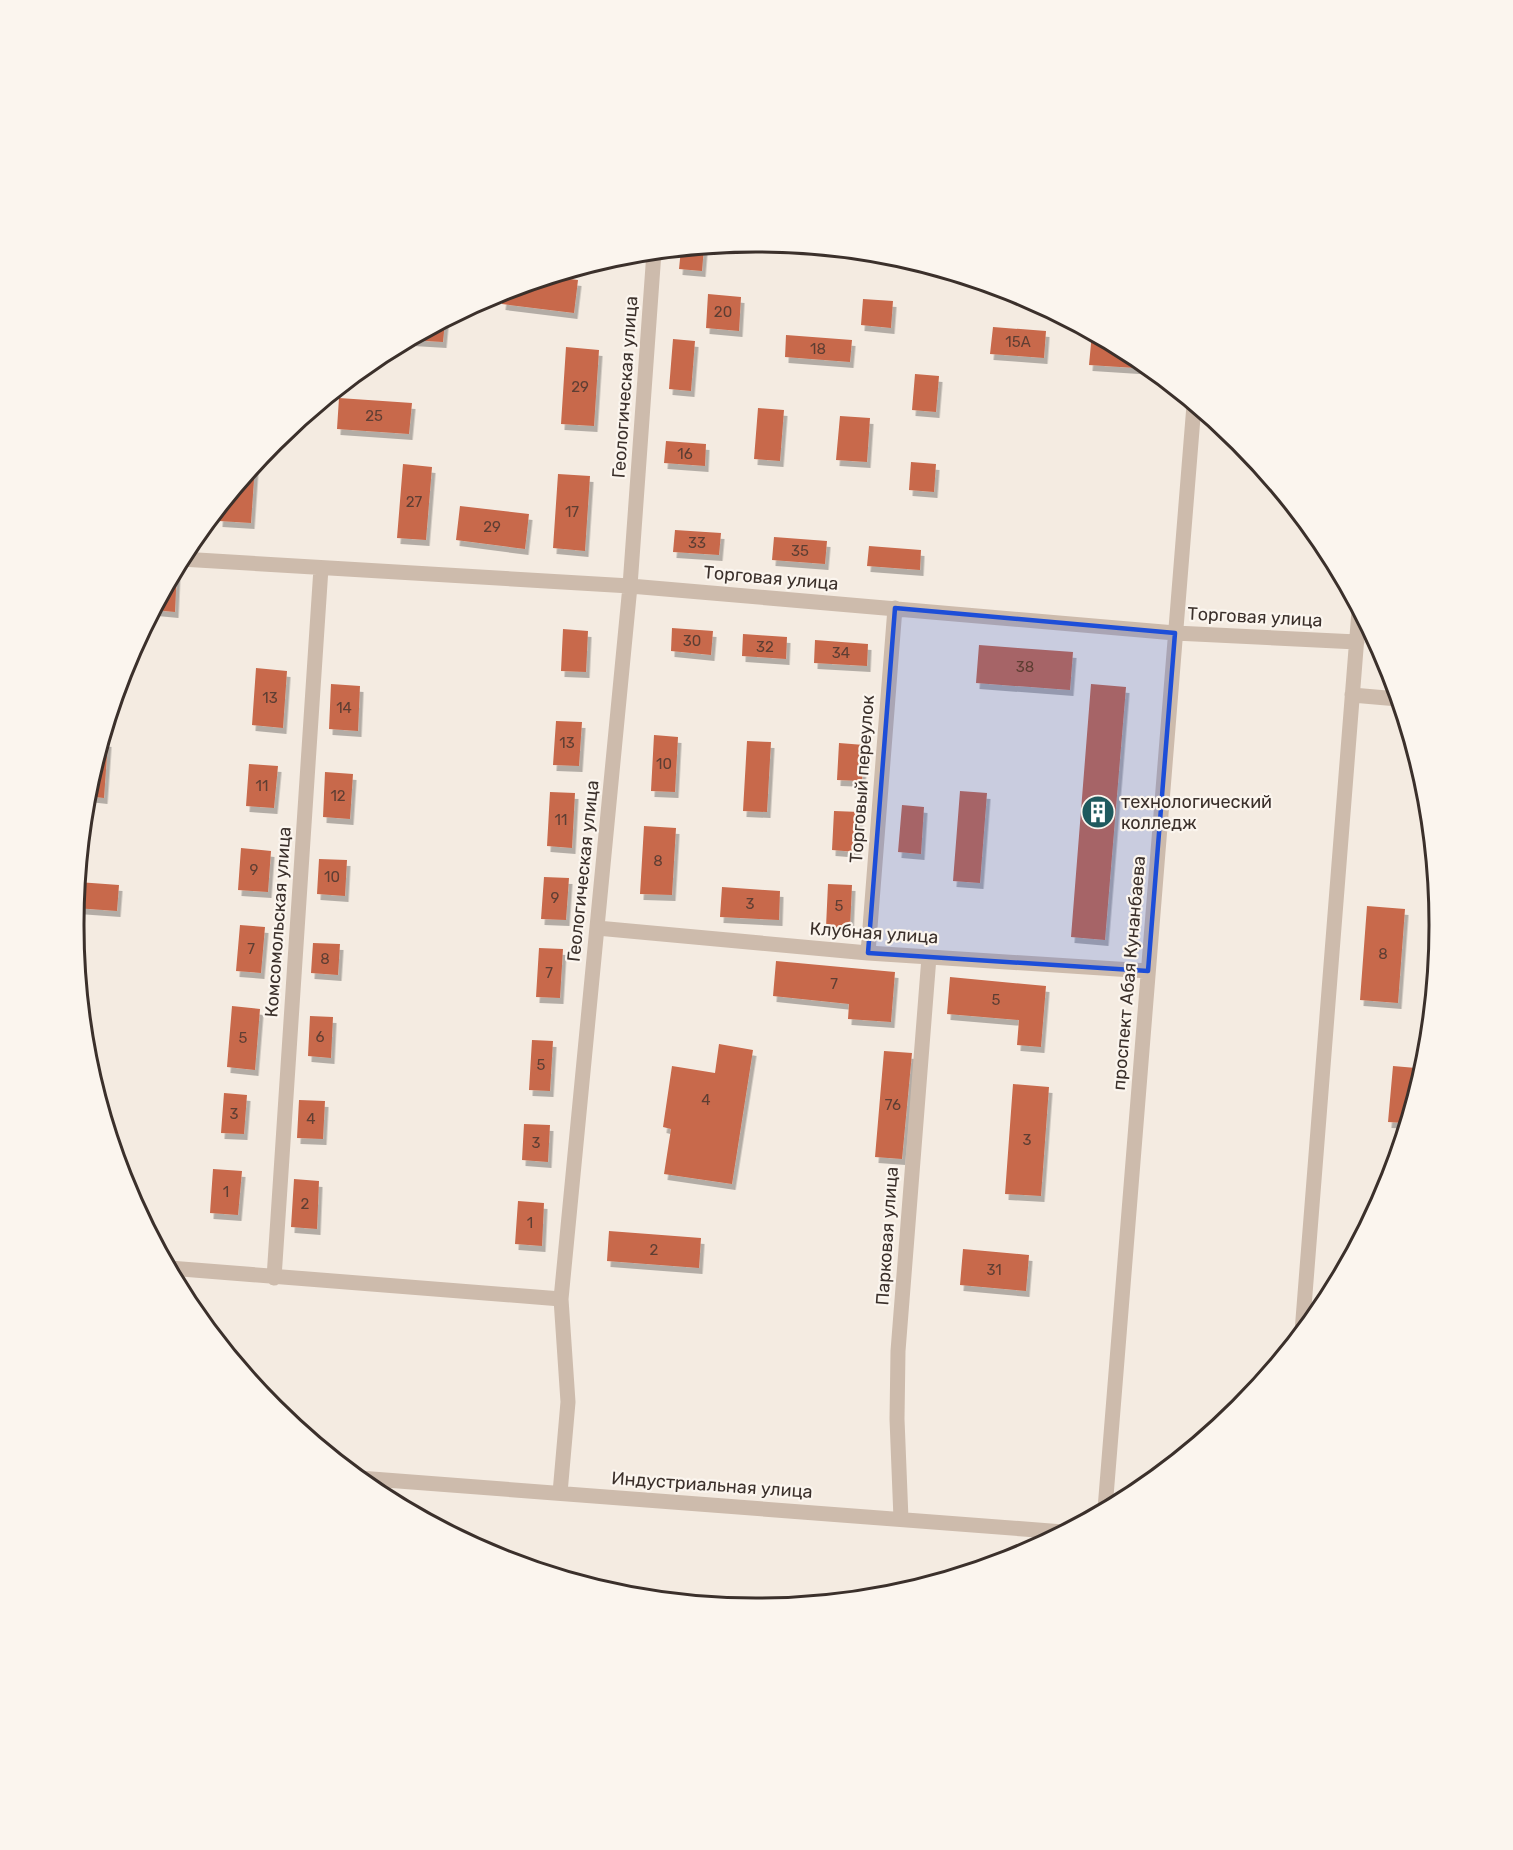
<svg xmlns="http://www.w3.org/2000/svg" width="1513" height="1850" font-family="Rubik,sans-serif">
<defs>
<filter id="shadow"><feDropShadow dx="3.5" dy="6" stdDeviation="0" flood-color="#0004"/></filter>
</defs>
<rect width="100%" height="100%" fill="#f4ebe1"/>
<path fill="#c8694b" filter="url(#shadow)" d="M 704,247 L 702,271 L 679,269 L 681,249 Z
M 553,277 L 578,280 L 574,313 L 502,304 L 504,291 Z
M 708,294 L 741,297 L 739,331 L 706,328 Z
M 863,299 L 893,301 L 891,328 L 861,325 Z
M 445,321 L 443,342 L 410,340 Z
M 993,327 L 1046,331 L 1044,358 L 990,354 Z
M 1092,333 L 1136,357 L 1151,369 L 1089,365 Z
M 786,335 L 852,340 L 850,362 L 785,357 Z
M 673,339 L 695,341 L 691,391 L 669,389 Z
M 566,347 L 599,350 L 594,426 L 561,424 Z
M 915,374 L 939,376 L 936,412 L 912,410 Z
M 339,398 L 412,403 L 409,434 L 337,429 Z
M 758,408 L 784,410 L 780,461 L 754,459 Z
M 840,416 L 870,418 L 867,462 L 836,460 Z
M 666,441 L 706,444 L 705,466 L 664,463 Z
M 911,462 L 936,464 L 934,492 L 909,490 Z
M 403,464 L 432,467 L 426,540 L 397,538 Z
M 255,465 L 251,523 L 219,521 L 220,508 Z
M 558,474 L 590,476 L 585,551 L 553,548 Z
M 460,506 L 529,514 L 525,549 L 456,540 Z
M 675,530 L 721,533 L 719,555 L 673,552 Z
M 774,537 L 827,541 L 825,564 L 772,560 Z
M 869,546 L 921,550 L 920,570 L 867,566 Z
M 177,568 L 175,612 L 154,610 L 157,605 Z
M 672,628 L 713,631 L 711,655 L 671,651 Z
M 563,629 L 588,631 L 586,672 L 561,671 Z
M 743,634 L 787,637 L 786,659 L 742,656 Z
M 815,640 L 868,644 L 867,666 L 814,663 Z
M 979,645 L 1073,652 L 1070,690 L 976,683 Z
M 256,668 L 287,671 L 283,728 L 252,725 Z
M 331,684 L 360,686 L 358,731 L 329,729 Z
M 1091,684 L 1126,687 L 1105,940 L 1071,937 Z
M 556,721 L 582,722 L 579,766 L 553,765 Z
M 654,735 L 678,737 L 675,792 L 651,791 Z
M 102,740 L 108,741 L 104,798 L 86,796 Z
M 747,741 L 771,742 L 767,812 L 743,811 Z
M 839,743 L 864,745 L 862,781 L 837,780 Z
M 249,764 L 278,766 L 274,808 L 246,806 Z
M 325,772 L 353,774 L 350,819 L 323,817 Z
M 960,791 L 987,793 L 980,883 L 953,881 Z
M 550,792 L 575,793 L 572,848 L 547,846 Z
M 902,805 L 924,807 L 921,854 L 898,852 Z
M 834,811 L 860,812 L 857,852 L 832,850 Z
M 644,826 L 676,828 L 672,895 L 640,894 Z
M 241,848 L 271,851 L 268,892 L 238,890 Z
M 319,859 L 347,860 L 345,896 L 317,894 Z
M 544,877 L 569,878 L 566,920 L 541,919 Z
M 78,882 L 119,885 L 117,911 L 75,908 Z
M 828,884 L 852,885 L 850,928 L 826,927 Z
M 722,887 L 780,891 L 779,920 L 720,917 Z
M 1367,906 L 1405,909 L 1398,1003 L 1360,1000 Z
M 240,925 L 265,927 L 261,973 L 236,971 Z
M 313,943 L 340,944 L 338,975 L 311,973 Z
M 539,948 L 563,949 L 560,998 L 536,997 Z
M 776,961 L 895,972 L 891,1022 L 848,1019 L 849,1004 L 773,996 Z
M 950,977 L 1046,986 L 1041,1047 L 1017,1045 L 1019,1020 L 947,1014 Z
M 232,1006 L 260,1009 L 255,1070 L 227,1067 Z
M 310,1016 L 333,1017 L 331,1058 L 308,1056 Z
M 532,1040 L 553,1041 L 550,1091 L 529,1090 Z
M 719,1044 L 753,1050 L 732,1184 L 664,1174 L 671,1129 L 663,1127 L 672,1066 L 715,1073 Z
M 884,1051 L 912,1053 L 902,1159 L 875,1157 Z
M 1393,1066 L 1416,1068 L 1413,1102 L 1407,1123 L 1388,1122 Z
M 1013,1084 L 1049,1087 L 1041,1196 L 1005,1194 Z
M 224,1093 L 247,1095 L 244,1134 L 221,1133 Z
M 299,1100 L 325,1101 L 323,1139 L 297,1138 Z
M 524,1124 L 550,1125 L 548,1162 L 522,1160 Z
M 213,1169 L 242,1171 L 238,1215 L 210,1213 Z
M 294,1179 L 319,1181 L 317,1229 L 291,1227 Z
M 518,1201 L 544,1203 L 542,1246 L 515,1244 Z
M 609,1231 L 701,1238 L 699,1268 L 607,1261 Z
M 963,1249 L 1029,1255 L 1026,1291 L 960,1285 Z"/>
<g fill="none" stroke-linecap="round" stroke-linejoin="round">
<path stroke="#cdbbac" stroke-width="15" d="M 181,559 L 630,586 L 1175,633 L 1357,642
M 1352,695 L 1398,699
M 597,928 L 868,953 L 1148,971
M 868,953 L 895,608
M 169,1268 L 561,1299
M 274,1278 L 321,568
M 1302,1332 L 1359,611
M 359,1478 L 1063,1532
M 560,1493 L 568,1402 L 561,1299 L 630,586 L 654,252
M 1105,1509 L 1194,405
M 901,1519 L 897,1419 L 898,1351 L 929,957"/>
</g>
<path fill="#1d4ed8" fill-opacity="0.2" stroke="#1d4ed8" stroke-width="4.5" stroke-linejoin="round" d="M 895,608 L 1175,633 L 1148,971 L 868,953 Z"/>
<defs>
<symbol id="building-disc" viewBox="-11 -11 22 22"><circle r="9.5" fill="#1f5a5e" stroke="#fbf5ee"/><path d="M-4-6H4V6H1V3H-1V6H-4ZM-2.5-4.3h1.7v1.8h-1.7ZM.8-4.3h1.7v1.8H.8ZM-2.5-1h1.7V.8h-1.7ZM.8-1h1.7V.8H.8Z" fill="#fff"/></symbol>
</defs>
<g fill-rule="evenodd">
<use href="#building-disc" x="1079" y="793" width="38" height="38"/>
</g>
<g text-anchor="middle" stroke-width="4.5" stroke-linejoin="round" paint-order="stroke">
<g font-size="15" fill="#5e3e33">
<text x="723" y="317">20</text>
<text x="1018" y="347">15А</text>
<text x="818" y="354">18</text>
<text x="580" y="392">29</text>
<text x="374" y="421">25</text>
<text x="685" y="459">16</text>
<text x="414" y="507">27</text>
<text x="572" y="517">17</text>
<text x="492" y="532">29</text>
<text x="697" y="548">33</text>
<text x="800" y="556">35</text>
<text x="692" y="646">30</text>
<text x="765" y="652">32</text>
<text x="841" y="658">34</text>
<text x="1025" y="672">38</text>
<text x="270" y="703">13</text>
<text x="344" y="713">14</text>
<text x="567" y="748">13</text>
<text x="664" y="769">10</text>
<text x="262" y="791">11</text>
<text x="338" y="801">12</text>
<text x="561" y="825">11</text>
<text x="658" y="866">8</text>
<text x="254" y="875">9</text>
<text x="332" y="882">10</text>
<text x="555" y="903">9</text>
<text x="750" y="909">3</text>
<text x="839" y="911">5</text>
<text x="251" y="954">7</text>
<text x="1383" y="959">8</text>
<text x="325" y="964">8</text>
<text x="549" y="978">7</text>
<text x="834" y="989">7</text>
<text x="996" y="1005">5</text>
<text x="320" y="1042">6</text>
<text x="243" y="1043">5</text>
<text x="541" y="1070">5</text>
<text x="706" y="1105">4</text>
<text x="893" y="1110">76</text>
<text x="234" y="1119">3</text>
<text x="311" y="1124">4</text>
<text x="1027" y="1145">3</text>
<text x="536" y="1148">3</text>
<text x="226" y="1197">1</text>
<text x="305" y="1209">2</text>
<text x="530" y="1228">1</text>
<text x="654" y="1255">2</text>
<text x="994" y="1275">31</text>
</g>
<g font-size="18" fill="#3b302b" stroke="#fbf5ee">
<text transform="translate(625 387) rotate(-86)" y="6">Геологическая улица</text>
<text transform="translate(771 578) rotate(5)" y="6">Торговая улица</text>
<text transform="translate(1255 617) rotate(3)" y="6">Торговая улица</text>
<text transform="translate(862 779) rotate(-86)" y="6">Торговый переулок</text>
<text transform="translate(583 871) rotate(-84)" y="6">Геологическая улица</text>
<text transform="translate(278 922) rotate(-86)" y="6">Комсомольская улица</text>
<text transform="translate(874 933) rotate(4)" y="6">Клубная улица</text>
<text transform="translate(1129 973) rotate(-85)" y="6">проспект Абая Кунанбаева</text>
<text transform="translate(887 1236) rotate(-86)" y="6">Парковая улица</text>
<text transform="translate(712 1485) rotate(4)" y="6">Индустриальная улица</text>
</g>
<g font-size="18" fill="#3b302b" stroke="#fbf5ee" text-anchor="start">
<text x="1121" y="808">технологический<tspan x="1121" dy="21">колледж</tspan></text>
</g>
</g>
<path d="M0 0H1513V1850H0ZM756 252H757A672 672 0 0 1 1429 924V926A672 672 0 0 1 757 1598H756A672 672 0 0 1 84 926V924A672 672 0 0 1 756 252Z" fill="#fbf5ee" fill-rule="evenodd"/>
<path fill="none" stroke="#3b302b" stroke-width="3" d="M756 252H757A672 672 0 0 1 1429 924V926A672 672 0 0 1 757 1598H756A672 672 0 0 1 84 926V924A672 672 0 0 1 756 252Z"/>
</svg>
